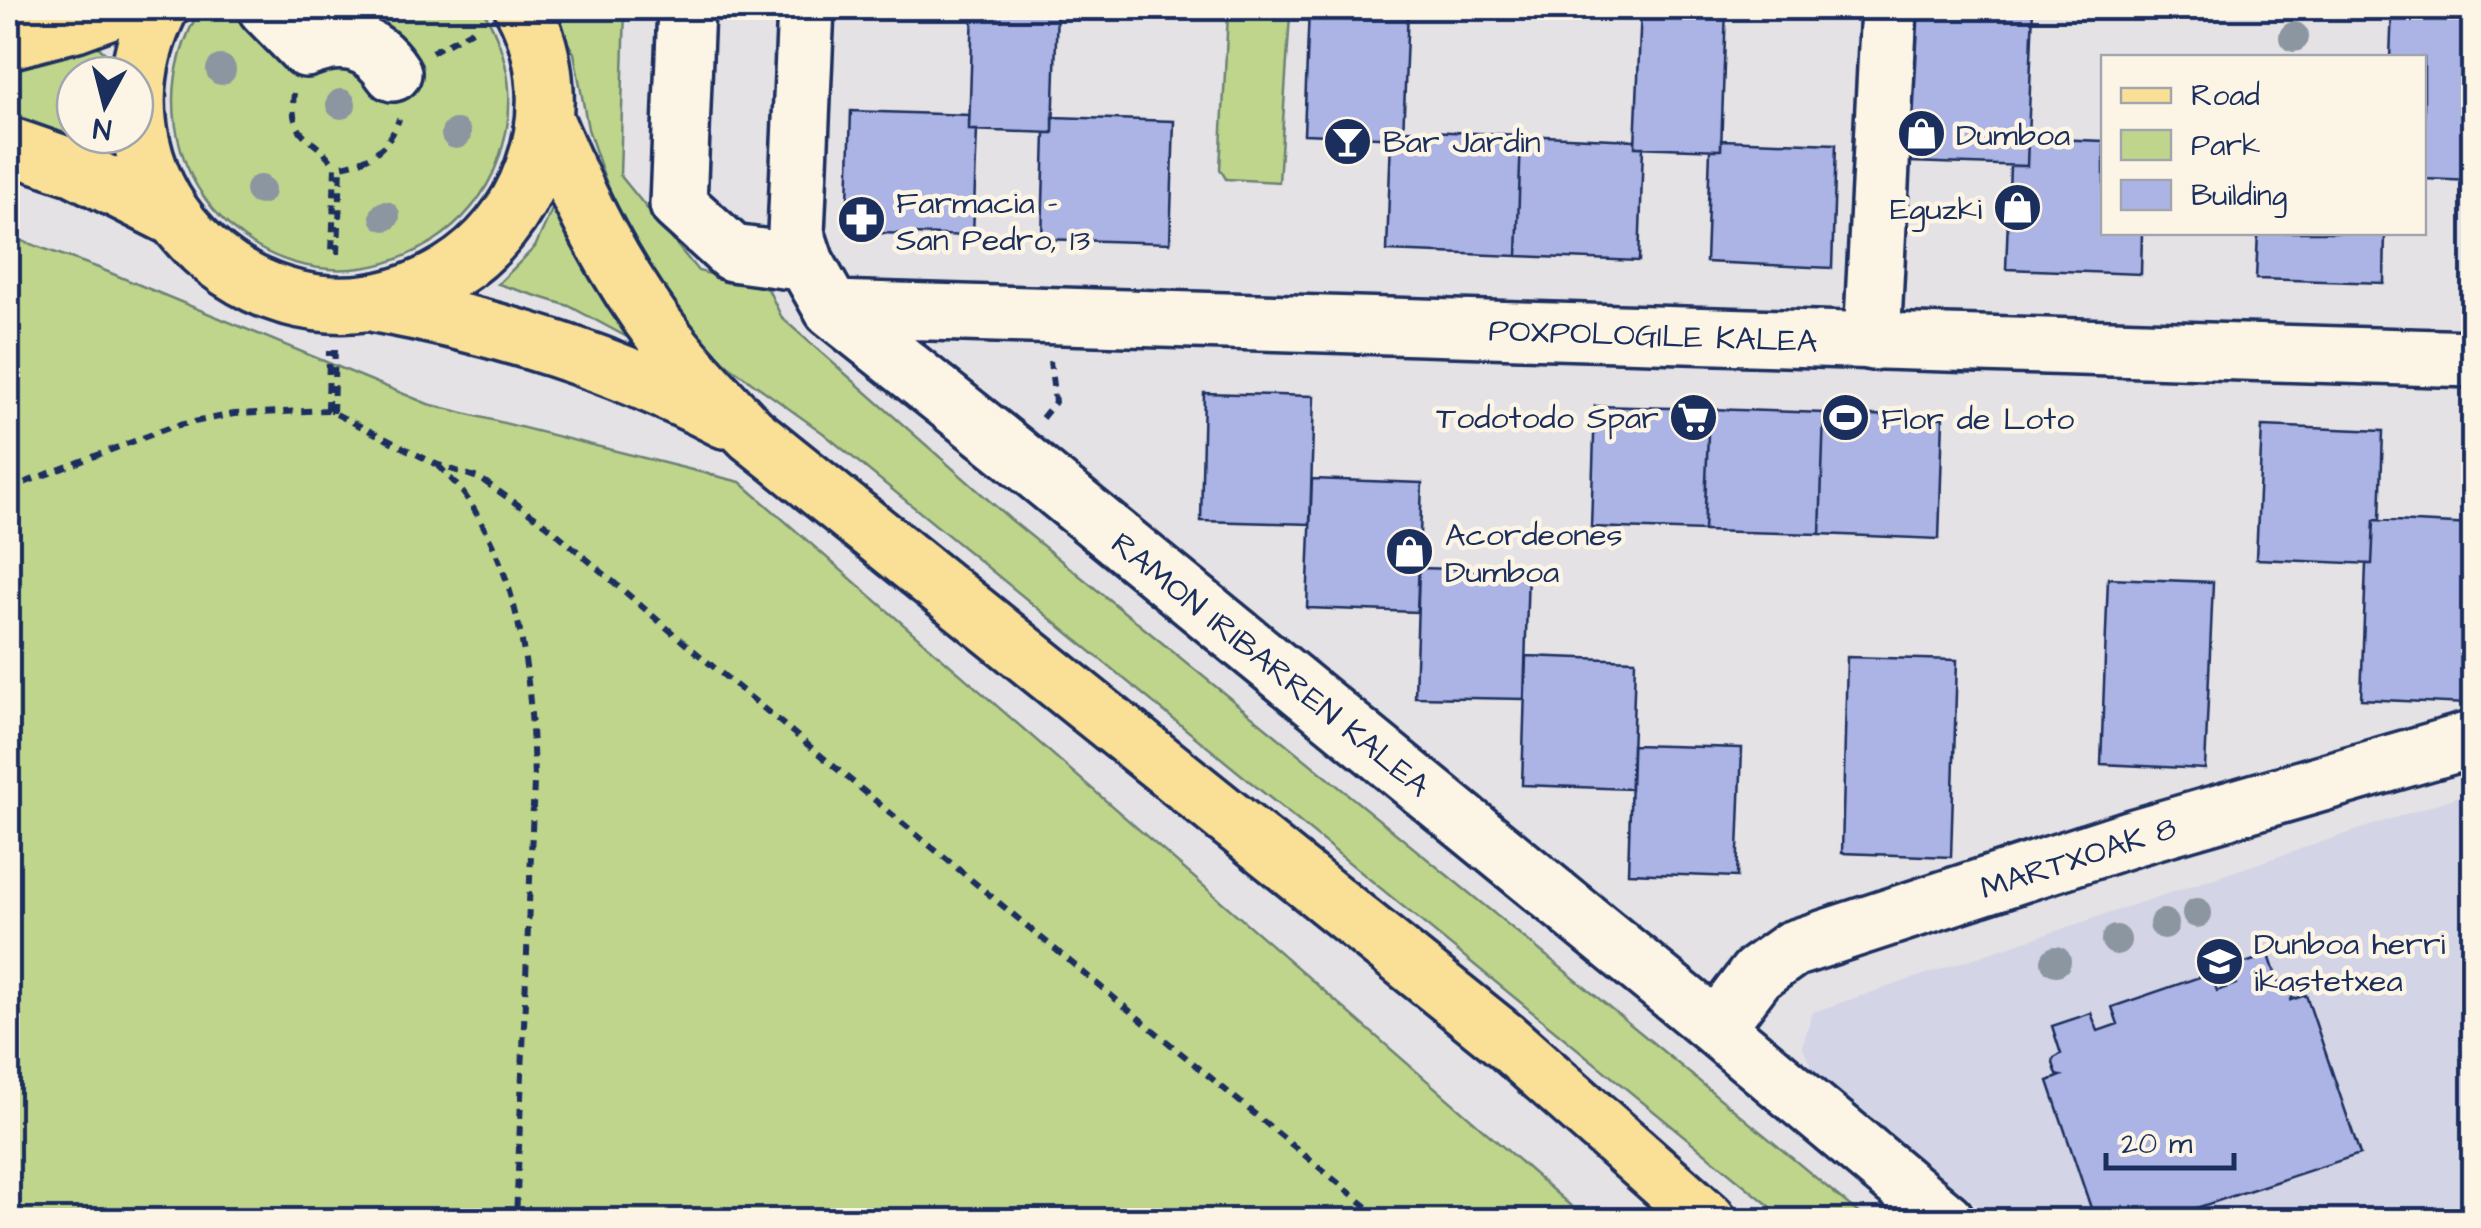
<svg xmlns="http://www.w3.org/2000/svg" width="2481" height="1228" font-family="'Architects Daughter',sans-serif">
<rect width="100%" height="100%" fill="#e4e2e5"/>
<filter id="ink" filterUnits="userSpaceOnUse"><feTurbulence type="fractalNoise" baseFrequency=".01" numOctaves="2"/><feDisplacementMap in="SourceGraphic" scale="20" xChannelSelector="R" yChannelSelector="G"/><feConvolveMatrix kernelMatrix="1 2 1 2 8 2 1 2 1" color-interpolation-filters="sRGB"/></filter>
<g filter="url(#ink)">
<path fill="#d3d4e5" d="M 2472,792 L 2473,1220 L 1996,1220 L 1816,1075 L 1802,1046 L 1813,1012 Z"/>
<path fill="#bed58b" stroke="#6c8274" stroke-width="2.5" d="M 201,8 L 482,8 C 511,57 518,106 498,161 C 486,195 462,223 432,242 C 277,337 107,166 201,8 Z
M 547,8 L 625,8 L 620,175 L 698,271 L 768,289 L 782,318 L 1010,519 L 1641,1033 L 1867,1220 L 1787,1220 L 823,433 L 711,353 L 647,272 L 606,182 L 588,129 L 574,53 Z
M 1228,14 L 1290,15 L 1279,182 L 1226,179 L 1220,169 Z
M 95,44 L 105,53 L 102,75 L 75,75 L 75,135 L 97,135 L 96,146 L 8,112 L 8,71 Z
M 559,194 L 640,344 L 569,306 L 498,284 L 535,247 Z
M 8,236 L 96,267 L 428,404 L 740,482 L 1587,1220 L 8,1220 Z"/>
<path fill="#abb4e4" stroke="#1b2f5e" stroke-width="2.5" d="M 973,8 L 1057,8 L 1053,133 L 969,130 Z
M 1309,8 L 1408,8 L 1403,138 L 1304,134 Z
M 1641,8 L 1726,8 L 1721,150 L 1635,147 Z
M 1917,8 L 2033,8 L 2027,166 L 1911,162 Z
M 2392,8 L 2474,8 L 2474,181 L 2424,179 L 2424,58 L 2390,58 Z
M 851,111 L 969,115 L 969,130 L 977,130 L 973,236 L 847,232 Z
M 1053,117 L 1174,121 L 1170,243 L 1042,239 L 1045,133 L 1053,133 Z
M 1404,130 L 1521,135 L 1517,256 L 1387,251 L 1391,137 L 1403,138 Z
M 1521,135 L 1635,140 L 1635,147 L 1643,147 L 1639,261 L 1517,256 Z
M 2028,138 L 2104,141 L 2104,232 L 2142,232 L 2141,274 L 2006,269 L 2010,166 L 2027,166 Z
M 1721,140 L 1836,144 L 1832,268 L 1706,262 L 1710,150 L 1721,150 Z
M 2258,232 L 2385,232 L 2384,283 L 2256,279 Z
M 1204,393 L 1314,396 L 1310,524 L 1201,521 Z
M 1595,406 L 1709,409 L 1704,531 L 1591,527 Z
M 1709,409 L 1824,413 L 1820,534 L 1704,531 Z
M 1824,413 L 1943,418 L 1939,539 L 1820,534 Z
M 2262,426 L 2383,431 L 2380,520 L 2374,520 L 2372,564 L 2256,559 Z
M 1312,479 L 1422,483 L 1417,612 L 1307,608 Z
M 2374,520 L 2474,525 L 2467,704 L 2361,699 L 2366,564 L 2372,564 Z
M 1419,568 L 1528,571 L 1524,699 L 1415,697 Z
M 2108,578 L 2213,582 L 2205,769 L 2101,764 Z
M 1526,656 L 1635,660 L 1631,789 L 1522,785 Z
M 1847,657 L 1957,660 L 1951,857 L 1842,853 Z
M 1632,745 L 1742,748 L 1737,877 L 1628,873 Z
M 2269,955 L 2278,982 L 2285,980 L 2293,986 L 2295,990 L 2291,1000 L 2306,995 L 2360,1154 L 2160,1220 L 2095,1220 L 2048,1081 L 2061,1076 L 2057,1075 L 2053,1063 L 2054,1058 L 2061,1054 L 2052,1026 L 2091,1013 L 2098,1031 L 2118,1024 L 2112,1007 L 2211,973 L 2217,991 L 2236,984 L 2230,968 Z"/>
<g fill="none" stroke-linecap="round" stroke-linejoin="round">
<defs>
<path id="minor" d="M 266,8 L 306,49 C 341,35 371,39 393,73
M 686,8 L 678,204 L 732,253 L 806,263
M 806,8 L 796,233 L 806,263 L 832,309 L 1013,453 L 1716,1028 L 1946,1220
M 832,309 L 2474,359
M 1872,342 L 1889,8
M 1716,1028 L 1757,974 L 1792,949 L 2132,838 L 2474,739"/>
<path id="major" d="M 160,8 C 68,193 273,380 449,273 C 488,249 518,212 533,169 C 552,117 549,57 523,8
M 8,41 L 76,23 L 117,8
M 545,119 C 578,198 615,274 668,342 C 694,375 722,404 751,434 L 1506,1041 L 1708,1220
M 8,145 L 75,168 L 174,218
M 376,304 C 500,327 613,362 725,420"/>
</defs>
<use href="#minor" stroke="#1b2f5e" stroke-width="62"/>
<use href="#major" stroke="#1b2f5e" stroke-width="62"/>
<path stroke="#1b2f5e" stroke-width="6" stroke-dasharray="10 8" stroke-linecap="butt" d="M 432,52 L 478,27
M 294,93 C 288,143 317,135 335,167 L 332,253
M 338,254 L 341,166 C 370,161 389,148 399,119
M 328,410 L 329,351
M 333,413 L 335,349
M 1042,418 L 1055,402 L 1050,361
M 438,465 C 448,476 460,487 468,500 C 523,583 532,686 534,782 L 516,1220
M 8,489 L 174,426 L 234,414 L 328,410 L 436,464 L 481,479 L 547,525 L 681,640 L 1383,1220"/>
<use href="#minor" stroke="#fcf5e5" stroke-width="55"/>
<use href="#major" stroke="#fadf96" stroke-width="55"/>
</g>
<g fill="#8c96a1">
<circle cx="2294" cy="37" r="15"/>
<circle cx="221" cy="70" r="15"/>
<circle cx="341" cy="104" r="15"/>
<circle cx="456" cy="134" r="15"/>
<circle cx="260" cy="190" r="15"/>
<circle cx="385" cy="216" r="15"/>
<circle cx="2197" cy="913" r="15"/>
<circle cx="2164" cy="924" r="15"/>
<circle cx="2116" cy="940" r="15"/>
<circle cx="2056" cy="961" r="15"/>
</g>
</g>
<defs>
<symbol id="shop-disc" viewBox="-11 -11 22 22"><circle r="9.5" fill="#1b2f5e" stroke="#fcf5e5"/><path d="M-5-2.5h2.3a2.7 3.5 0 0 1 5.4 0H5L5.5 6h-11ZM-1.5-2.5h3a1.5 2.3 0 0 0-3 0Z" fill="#fff"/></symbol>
<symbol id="bar-disc" viewBox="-11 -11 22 22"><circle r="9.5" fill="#1b2f5e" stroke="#fcf5e5"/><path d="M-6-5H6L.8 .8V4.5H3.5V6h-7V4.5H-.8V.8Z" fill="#fff"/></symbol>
<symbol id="pharmacy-disc" viewBox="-11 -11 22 22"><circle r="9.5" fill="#1b2f5e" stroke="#fcf5e5"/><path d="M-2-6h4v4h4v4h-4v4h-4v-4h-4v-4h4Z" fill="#fff"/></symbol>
<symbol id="supermarket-disc" viewBox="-11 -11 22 22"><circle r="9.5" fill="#1b2f5e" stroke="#fcf5e5"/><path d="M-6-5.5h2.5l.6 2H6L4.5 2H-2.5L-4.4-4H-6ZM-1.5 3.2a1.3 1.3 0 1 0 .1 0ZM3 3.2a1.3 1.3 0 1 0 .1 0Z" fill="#fff"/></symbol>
<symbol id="stadium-disc" viewBox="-11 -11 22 22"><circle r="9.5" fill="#1b2f5e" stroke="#fcf5e5"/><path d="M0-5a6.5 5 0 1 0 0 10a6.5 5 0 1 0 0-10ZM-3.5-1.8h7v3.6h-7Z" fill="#fff"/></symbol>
<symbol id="school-disc" viewBox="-11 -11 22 22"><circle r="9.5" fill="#1b2f5e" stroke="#fcf5e5"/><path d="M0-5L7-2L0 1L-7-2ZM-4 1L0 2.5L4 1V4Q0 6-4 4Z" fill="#fff"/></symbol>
</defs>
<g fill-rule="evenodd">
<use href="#shop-disc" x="1894" y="106" width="55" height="55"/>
<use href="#bar-disc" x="1320" y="114" width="55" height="55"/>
<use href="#shop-disc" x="1990" y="180" width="55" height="55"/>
<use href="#pharmacy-disc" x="834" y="192" width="55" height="55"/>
<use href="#supermarket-disc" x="1666" y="390" width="55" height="55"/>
<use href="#stadium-disc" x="1818" y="390" width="55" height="55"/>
<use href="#shop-disc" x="1382" y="524" width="55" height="55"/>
<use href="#school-disc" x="2192" y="934" width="55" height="55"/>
</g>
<g text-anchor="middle" stroke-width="9" stroke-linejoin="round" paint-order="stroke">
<g font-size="32" fill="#1b2f5e" stroke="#fcf5e5" text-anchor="start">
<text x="1956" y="145">Dumboa</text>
<text x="1383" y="152">Bar Jardin</text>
<text x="896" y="213">Farmacia -<tspan x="896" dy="37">San Pedro, 13</tspan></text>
<text x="1982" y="219" text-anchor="end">Eguzki</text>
<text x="1659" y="428" text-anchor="end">Todotodo Spar</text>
<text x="1881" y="429">Flor de Loto</text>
<text x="1445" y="545">Acordeones<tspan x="1445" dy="37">Dumboa</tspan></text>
<text x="2254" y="954">Dunboa herri<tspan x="2254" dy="37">ikastetxea</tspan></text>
</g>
<g font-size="32" fill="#1b2f5e" stroke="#fcf5e5">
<text transform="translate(1653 335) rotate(2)" y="11">POXPOLOGILE KALEA</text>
<text transform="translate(1271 664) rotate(39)" y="11">RAMON IRIBARREN KALEA</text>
<text transform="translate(2078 857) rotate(-18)" y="11">MARTXOAK 8</text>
</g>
</g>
<rect width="2481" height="1228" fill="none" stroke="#fcf5e5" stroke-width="40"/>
<rect x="20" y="20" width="2441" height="1188" fill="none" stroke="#1b2f5e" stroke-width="4" filter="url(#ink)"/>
<rect x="2101" y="55" width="325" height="180" fill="#fcf5e5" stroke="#a2a6af" stroke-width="2.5"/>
<rect x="2121" y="88" width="50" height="15" fill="#fadf96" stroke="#a2a6af" stroke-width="2.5"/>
<text x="2191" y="105" font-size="30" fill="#1b2f5e">Road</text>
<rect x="2121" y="130" width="50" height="30" fill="#bed58b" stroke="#a2a6af" stroke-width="2.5"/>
<text x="2191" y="155" font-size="30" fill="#1b2f5e">Park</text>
<rect x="2121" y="180" width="50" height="30" fill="#abb4e4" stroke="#a2a6af" stroke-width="2.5"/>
<text x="2191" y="205" font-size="30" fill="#1b2f5e">Building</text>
<g transform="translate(105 105) rotate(187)"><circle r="48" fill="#fcf5e5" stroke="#a2a6af" stroke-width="2.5"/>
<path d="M0-8L18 38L0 25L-18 38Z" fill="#1b2f5e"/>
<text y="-15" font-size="28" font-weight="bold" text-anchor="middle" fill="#1b2f5e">N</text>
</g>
<path d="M2106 1153v15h128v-15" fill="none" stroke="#1b2f5e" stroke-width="5"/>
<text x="2121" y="1153" font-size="30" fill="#1b2f5e" stroke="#fcf5e5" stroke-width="8" paint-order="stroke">20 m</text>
</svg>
